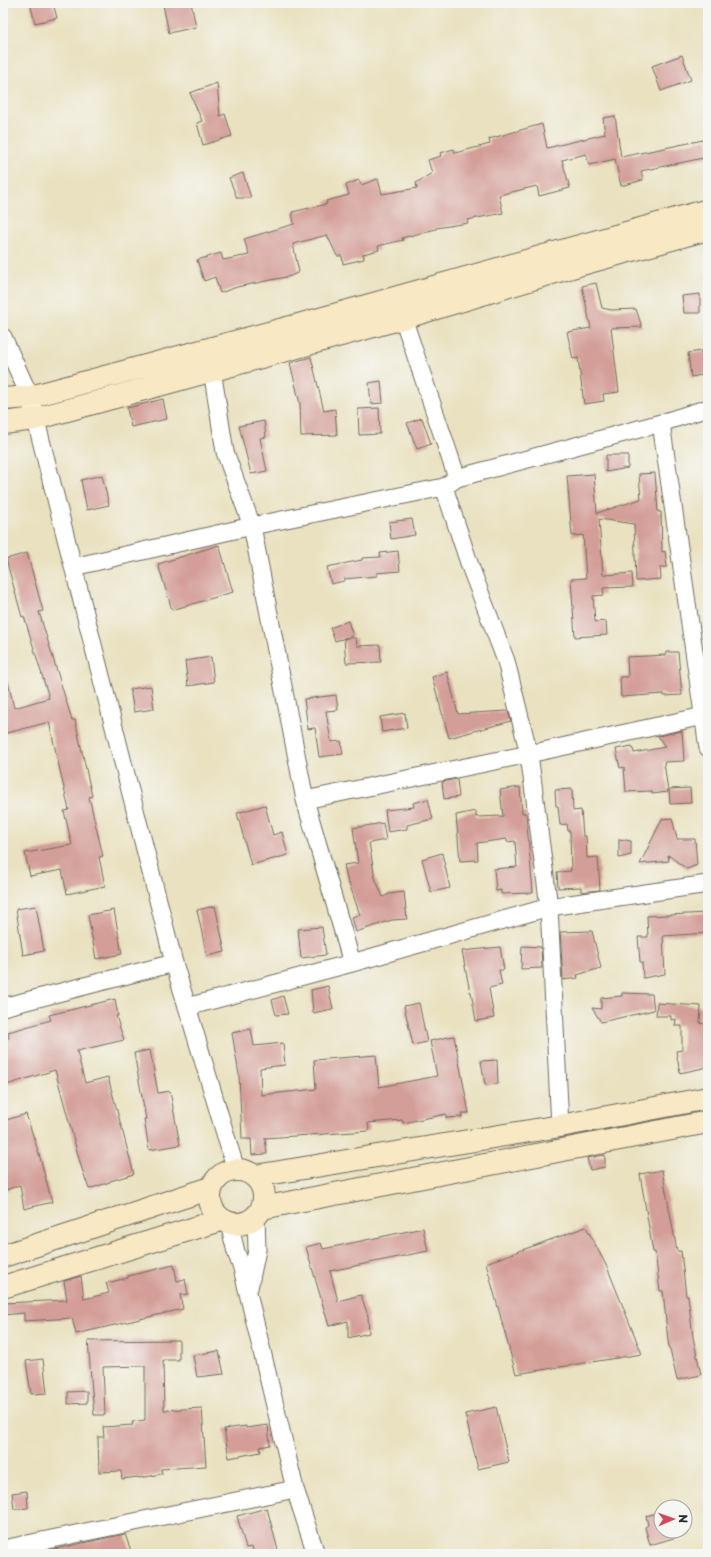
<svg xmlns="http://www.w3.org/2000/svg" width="711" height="1557" font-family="'Playpen Sans',sans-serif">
<rect width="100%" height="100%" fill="#f6f6f2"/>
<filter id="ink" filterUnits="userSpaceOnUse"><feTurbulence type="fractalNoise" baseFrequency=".025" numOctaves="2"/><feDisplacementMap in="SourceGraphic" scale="8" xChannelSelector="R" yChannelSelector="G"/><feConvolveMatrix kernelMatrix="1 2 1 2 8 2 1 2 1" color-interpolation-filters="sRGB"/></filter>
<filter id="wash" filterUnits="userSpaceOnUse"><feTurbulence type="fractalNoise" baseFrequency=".012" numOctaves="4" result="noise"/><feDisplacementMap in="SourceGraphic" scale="16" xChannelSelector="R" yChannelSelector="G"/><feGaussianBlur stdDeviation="0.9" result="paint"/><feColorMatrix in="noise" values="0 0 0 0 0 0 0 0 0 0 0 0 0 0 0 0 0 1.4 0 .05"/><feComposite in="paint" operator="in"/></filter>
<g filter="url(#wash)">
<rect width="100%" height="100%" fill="#e9e1bf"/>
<g id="blocks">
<path fill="#d49e98" d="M 30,3 L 53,3 L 57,18 L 35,23 Z
M 171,3 L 191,3 L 196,27 L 169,33 L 163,5 Z
M 682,55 L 691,80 L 661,91 L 652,66 Z
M 217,83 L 220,116 L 225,114 L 232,136 L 203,145 L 197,123 L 202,121 L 190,93 Z
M 615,116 L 621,157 L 708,139 L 708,157 L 641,171 L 643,180 L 621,186 L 615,159 L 589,165 L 586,154 L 562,160 L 570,188 L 539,196 L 537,186 L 499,195 L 503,213 L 467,220 L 468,223 L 436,228 L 436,229 L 402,238 L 403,240 L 378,246 L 379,250 L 363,254 L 364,259 L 343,264 L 342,256 L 337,256 L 327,235 L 293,244 L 299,272 L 291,276 L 237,287 L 220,293 L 215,277 L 204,281 L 197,260 L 221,253 L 223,260 L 249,255 L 244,239 L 294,224 L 292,212 L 327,204 L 326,201 L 349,195 L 346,185 L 359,180 L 361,185 L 378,179 L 382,194 L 417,188 L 416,183 L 432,173 L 428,160 L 441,156 L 440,153 L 454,149 L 455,153 L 490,144 L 489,139 L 542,124 L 547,148 L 605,134 L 603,118 Z
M 243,173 L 251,198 L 237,198 L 229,178 Z
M 596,283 L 602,308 L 611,310 L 636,309 L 642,327 L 611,328 L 619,392 L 603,394 L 604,401 L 584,404 L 578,358 L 573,359 L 567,332 L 591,328 L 582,286 Z
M 700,294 L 700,313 L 684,313 L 682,296 Z
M 708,350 L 708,374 L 691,377 L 688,353 Z
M 311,357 L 324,411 L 335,409 L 337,435 L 301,436 L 300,404 L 290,363 Z
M 381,381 L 383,403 L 371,404 L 369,383 Z
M 163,399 L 167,419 L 131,427 L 127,408 Z
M 379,408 L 380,434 L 359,435 L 358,409 Z
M 422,418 L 431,444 L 417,449 L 407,423 Z
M 264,421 L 266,437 L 260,438 L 267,471 L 251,474 L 239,426 Z
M 606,455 L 628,455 L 628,468 L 606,472 Z
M 655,473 L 658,512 L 661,512 L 662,552 L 665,551 L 667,567 L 660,567 L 661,579 L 636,581 L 634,524 L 599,519 L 603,575 L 632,573 L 633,587 L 603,588 L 604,595 L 593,596 L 595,622 L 606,621 L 607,635 L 575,637 L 571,579 L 586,578 L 583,535 L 572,536 L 567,476 L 594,474 L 597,513 L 641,499 L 639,474 Z
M 102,475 L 109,505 L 87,510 L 81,480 Z
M 412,519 L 415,535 L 391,539 L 389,522 Z
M 219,545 L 233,592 L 172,610 L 158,564 Z
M 398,551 L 400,571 L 377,573 L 377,576 L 344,579 L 344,581 L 331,584 L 327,567 L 362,560 L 362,558 L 381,557 L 380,553 Z
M 27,553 L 43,611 L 39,612 L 72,720 L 75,720 L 92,796 L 89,797 L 103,856 L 99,857 L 105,886 L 67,894 L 62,870 L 30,876 L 25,853 L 72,845 L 64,811 L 69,810 L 49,722 L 3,734 L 3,683 L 8,682 L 14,708 L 49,698 L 24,616 L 22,617 L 6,559 Z
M 348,621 L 353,636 L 335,641 L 330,628 Z
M 344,638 L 356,638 L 357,646 L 380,645 L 381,662 L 346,663 Z
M 666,652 L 678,652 L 682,695 L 664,696 L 664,694 L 621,697 L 620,677 L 628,677 L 627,657 L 666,655 Z
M 211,657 L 214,682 L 188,686 L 185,661 Z
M 447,672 L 458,714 L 508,711 L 511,721 L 449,738 L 432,677 Z
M 151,686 L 154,709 L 134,712 L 130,689 Z
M 336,695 L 338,710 L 326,711 L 331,742 L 341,741 L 343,754 L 319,757 L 315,728 L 308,729 L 304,699 Z
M 405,713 L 407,728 L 382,732 L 380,717 Z
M 682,731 L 684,761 L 664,762 L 668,792 L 652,794 L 652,791 L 626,792 L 624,767 L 620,768 L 616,749 L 632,746 L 634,753 L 665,747 L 658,736 Z
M 457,779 L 459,797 L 444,799 L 442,782 Z
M 520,787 L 522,813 L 526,813 L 533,893 L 501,894 L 501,890 L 496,891 L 494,869 L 517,867 L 515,841 L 507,842 L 507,839 L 477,843 L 478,860 L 460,861 L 456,815 L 476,811 L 476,817 L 503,816 L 500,790 Z
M 690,788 L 691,803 L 670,804 L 669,789 Z
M 572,789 L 573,811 L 581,810 L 583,836 L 586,836 L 587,858 L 598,857 L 600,890 L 581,892 L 581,887 L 558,888 L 557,872 L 571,871 L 570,831 L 568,831 L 567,824 L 560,825 L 558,806 L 556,806 L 555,790 Z
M 428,799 L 433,819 L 407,825 L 407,829 L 388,832 L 385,810 L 414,807 L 413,803 Z
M 265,805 L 273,835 L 282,832 L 288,855 L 251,865 L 237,813 Z
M 672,818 L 677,839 L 695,839 L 697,865 L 687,869 L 668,855 L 669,861 L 640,864 L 662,819 Z
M 383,823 L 386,840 L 369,843 L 375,878 L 383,897 L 389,894 L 404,892 L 407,919 L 392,920 L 356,932 L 352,917 L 360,915 L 349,883 L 348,883 L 344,865 L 358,863 L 353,828 Z
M 619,839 L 631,841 L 631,855 L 619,858 Z
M 442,853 L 450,888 L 431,892 L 422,859 Z
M 36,906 L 44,951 L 23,955 L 16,909 Z
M 215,906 L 225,952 L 207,956 L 197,910 Z
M 114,910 L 122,954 L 96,959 L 88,915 Z
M 708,913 L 708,933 L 663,936 L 665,974 L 643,978 L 642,962 L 640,962 L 638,937 L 648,937 L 647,916 Z
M 322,927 L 326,955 L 301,958 L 298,929 Z
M 592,931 L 601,968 L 577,975 L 578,978 L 563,980 L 560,932 Z
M 522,946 L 541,947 L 542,968 L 521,969 Z
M 500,947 L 504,970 L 499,970 L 502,985 L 489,988 L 494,1018 L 476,1021 L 471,992 L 470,992 L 462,951 Z
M 328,986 L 333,1009 L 313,1013 L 311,990 Z
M 622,993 L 652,994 L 654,1010 L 601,1022 L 592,1008 L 601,1009 L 601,998 L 622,996 Z
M 283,996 L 288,1014 L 276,1015 L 272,1000 Z
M 115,999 L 118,1016 L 116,1016 L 124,1040 L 77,1051 L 85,1083 L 108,1077 L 134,1174 L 110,1181 L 110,1182 L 89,1189 L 81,1166 L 55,1070 L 3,1086 L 3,1039 L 9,1038 L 8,1032 L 51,1020 L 49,1015 Z
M 419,1003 L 427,1042 L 413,1045 L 404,1006 Z
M 657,1003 L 701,1006 L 700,1023 L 708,1025 L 708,1067 L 680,1073 L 676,1051 L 682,1050 L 682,1026 L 675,1026 L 676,1019 L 671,1020 L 671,1016 L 656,1016 Z
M 251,1029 L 254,1046 L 283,1043 L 285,1065 L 260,1068 L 261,1095 L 316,1089 L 314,1060 L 376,1055 L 379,1087 L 437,1076 L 430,1041 L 454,1036 L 469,1113 L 462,1113 L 462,1117 L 446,1118 L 446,1114 L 403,1123 L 402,1120 L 368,1123 L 369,1131 L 265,1138 L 267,1154 L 252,1155 L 251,1139 L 242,1139 L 239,1075 L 232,1033 Z
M 150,1050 L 158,1093 L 170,1091 L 180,1145 L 149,1150 L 144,1119 L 146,1119 L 134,1053 Z
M 497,1060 L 498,1084 L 485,1085 L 481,1061 Z
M 26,1114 L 39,1154 L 52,1202 L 24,1209 L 20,1185 L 3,1191 L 3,1121 Z
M 605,1155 L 605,1167 L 590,1170 L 587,1158 Z
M 662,1170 L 677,1251 L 681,1251 L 686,1296 L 688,1296 L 693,1337 L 701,1375 L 677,1380 L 668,1341 L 663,1291 L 660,1291 L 655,1252 L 653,1252 L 640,1174 Z
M 586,1227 L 607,1267 L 642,1354 L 516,1374 L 486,1263 Z
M 423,1228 L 428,1251 L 330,1271 L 338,1301 L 361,1295 L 368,1316 L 369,1333 L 348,1338 L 348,1321 L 329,1326 L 306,1247 L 321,1243 L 323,1249 Z
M 174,1265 L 177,1281 L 185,1279 L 188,1294 L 180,1295 L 183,1309 L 76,1334 L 72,1318 L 24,1321 L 24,1313 L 3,1315 L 3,1303 L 67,1300 L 64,1281 L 81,1276 L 84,1299 L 109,1293 L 106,1283 L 128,1278 L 128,1276 Z
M 179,1340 L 179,1360 L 163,1360 L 164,1410 L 202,1408 L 206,1466 L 161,1469 L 162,1474 L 139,1478 L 138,1477 L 122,1479 L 121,1471 L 99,1472 L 98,1437 L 104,1437 L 103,1427 L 133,1425 L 132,1422 L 145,1420 L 145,1366 L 103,1367 L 105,1415 L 94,1415 L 88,1341 Z
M 219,1351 L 224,1374 L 197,1377 L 193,1355 Z
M 43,1359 L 47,1393 L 31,1394 L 26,1361 Z
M 87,1391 L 87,1403 L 68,1404 L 68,1392 Z
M 496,1407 L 509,1462 L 478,1469 L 465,1414 Z
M 268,1425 L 270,1445 L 260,1447 L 261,1452 L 229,1458 L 224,1429 L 246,1426 L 246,1428 Z
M 27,1491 L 28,1508 L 14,1509 L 12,1493 Z
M 267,1508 L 279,1554 L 254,1554 L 252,1547 L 246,1548 L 237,1516 Z
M 661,1512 L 661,1531 L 686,1531 L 687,1534 L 650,1545 L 645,1527 L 648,1525 L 646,1516 Z
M 125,1534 L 132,1554 L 28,1554 L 60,1548 Z"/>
</g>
</g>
<g filter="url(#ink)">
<use href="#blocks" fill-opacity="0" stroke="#6e6b5f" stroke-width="1"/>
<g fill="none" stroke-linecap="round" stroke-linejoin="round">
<defs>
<path id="street" d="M 403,318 L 457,478
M 3,337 L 30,397 L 174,963 L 236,1170
M 212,370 L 225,452 L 252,526 L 305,800 L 352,963
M 661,423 L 708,748
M 444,487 L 470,566 L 506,661 L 529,754 L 549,907 L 560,1126
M 73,567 L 252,526 L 444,487 L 457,478 L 661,423 L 708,408
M 305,800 L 529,754 L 708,715
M 3,1007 L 174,963
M 187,1007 L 352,963 L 549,907 L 708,884
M 229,1223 L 236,1252 L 242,1268 L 295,1489 L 316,1554
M 249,1288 L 257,1250 L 256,1216
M 3,1549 L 295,1489"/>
<path id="secondary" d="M 3,399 L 30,397 L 298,325 L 708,210
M 3,423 L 35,419 L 403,318 L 582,264 L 708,229
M210 1197a27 27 0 1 1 54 0a27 27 0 1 1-54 0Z
M 255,1176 L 560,1126 L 708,1098
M 262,1208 L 708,1122
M 3,1256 L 211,1188
M 3,1287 L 221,1220"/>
</defs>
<use href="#street" stroke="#6e6b5f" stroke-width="19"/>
<use href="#secondary" stroke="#6e6b5f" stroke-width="24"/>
<use href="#street" stroke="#fff" stroke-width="17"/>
<use href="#secondary" stroke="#f8e8c3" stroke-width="22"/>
</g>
</g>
<rect width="711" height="1557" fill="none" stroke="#f6f6f2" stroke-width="16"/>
<g transform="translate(673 1519) rotate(88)"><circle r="19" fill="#f6f6f2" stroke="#a5a5a2"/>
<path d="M0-3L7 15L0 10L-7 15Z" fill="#d1495b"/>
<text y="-6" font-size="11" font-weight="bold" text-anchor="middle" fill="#2b2b2b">N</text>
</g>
</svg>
